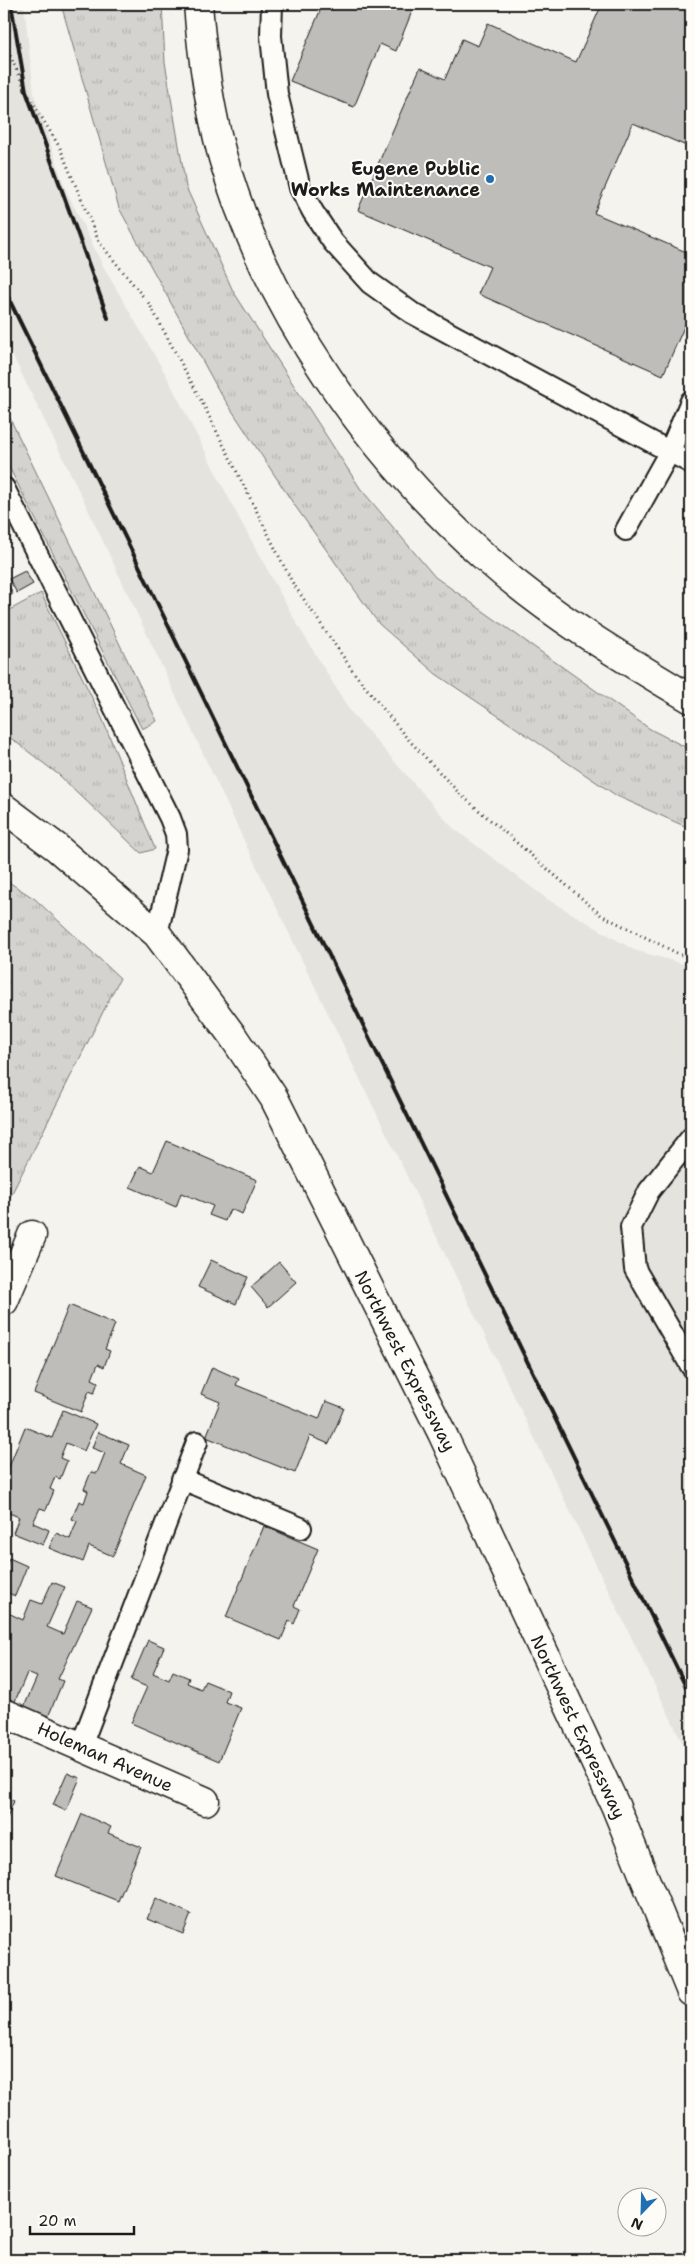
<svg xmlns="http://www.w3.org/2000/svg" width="695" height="2264" font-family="'Shantell Sans',sans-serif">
<defs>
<pattern id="grass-tufts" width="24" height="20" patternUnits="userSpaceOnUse" patternTransform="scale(1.25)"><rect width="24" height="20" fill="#d4d3cf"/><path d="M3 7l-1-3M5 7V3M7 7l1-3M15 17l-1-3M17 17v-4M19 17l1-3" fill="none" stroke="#b5b5b1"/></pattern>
</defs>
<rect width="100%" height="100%" fill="#f4f3ee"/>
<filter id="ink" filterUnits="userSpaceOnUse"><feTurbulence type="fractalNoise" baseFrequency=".02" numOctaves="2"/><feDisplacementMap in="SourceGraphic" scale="10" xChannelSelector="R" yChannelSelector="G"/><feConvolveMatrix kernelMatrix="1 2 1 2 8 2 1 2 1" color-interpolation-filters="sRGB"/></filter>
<g filter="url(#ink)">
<path fill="#e4e3de" d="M 4,4 L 24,4 L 34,94 L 65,188 L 103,266 L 166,375 L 239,518 L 297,624 L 350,711 L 453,828 L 547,899 L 634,950 L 691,966 L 691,1760 L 248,849 L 85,503 L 4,338 Z"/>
<path fill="url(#grass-tufts)" stroke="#787876" d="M 61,4 L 162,4 L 165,62 L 186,187 L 233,291 L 360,488 L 435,577 L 650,729 L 691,750 L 691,829 L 617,796 L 436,674 L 379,624 L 293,503 L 219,391 L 119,208 Z
M 4,406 L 157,721 L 142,729 L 4,457 Z
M 41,593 L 102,718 L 155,849 L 141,853 L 59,775 L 4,733 L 4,613 Z
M 4,879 L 35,899 L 120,978 L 4,1209 Z"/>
<path fill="#bebdba" stroke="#1c1c1c" d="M 323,4 L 415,4 L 396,51 L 380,44 L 354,107 L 290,81 Z
M 602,4 L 684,4 L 691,7 L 691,148 L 633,123 L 594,213 L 691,254 L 691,311 L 663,375 L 478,294 L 490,267 L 358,210 L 420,68 L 445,79 L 462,39 L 478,46 L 488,23 L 576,62 Z
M 25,571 L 33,584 L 17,593 L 9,579 Z
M 6,582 L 13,594 L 4,599 L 4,583 Z
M 167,1141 L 257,1180 L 242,1214 L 230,1209 L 225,1221 L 209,1215 L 213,1206 L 181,1193 L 176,1207 L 130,1187 L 140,1166 L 153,1172 Z
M 211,1260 L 248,1277 L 236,1304 L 198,1287 Z
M 279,1262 L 296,1282 L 268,1307 L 251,1287 Z
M 69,1305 L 115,1324 L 105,1349 L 110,1351 L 104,1367 L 98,1364 L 92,1379 L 98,1382 L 94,1393 L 89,1391 L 81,1412 L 34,1393 Z
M 212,1367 L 239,1379 L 236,1385 L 319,1419 L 326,1401 L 344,1408 L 329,1444 L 310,1436 L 295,1473 L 206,1437 L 220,1402 L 201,1394 Z
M 63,1410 L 96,1424 L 84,1451 L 66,1443 L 60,1458 L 67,1461 L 60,1479 L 55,1477 L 50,1489 L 54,1491 L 46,1510 L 40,1508 L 33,1523 L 49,1530 L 43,1545 L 13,1533 L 19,1517 L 4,1511 L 4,1479 L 25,1427 L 52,1438 Z
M 98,1432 L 129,1445 L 121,1464 L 146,1475 L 113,1556 L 89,1546 L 83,1562 L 49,1548 L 56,1533 L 70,1539 L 77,1521 L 72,1519 L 79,1501 L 84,1503 L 88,1491 L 84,1489 L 91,1472 L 97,1473 L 105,1453 L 92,1448 Z
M 264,1526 L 318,1549 L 294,1606 L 300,1609 L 294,1624 L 289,1621 L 281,1640 L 226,1617 Z
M 9,1558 L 27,1566 L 15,1596 L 4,1591 L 4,1571 Z
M 52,1582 L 65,1587 L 47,1627 L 63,1634 L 77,1601 L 92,1607 L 58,1679 L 63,1681 L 48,1717 L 24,1707 L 37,1677 L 27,1673 L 13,1706 L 4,1702 L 4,1611 L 23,1620 L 31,1600 L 42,1604 Z
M 148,1640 L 164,1647 L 153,1673 L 169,1680 L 173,1671 L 189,1678 L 187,1683 L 201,1689 L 205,1681 L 229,1691 L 225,1702 L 241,1708 L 219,1761 L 131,1723 L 147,1687 L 131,1680 Z
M 67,1773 L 80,1778 L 66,1811 L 53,1805 Z
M 4,1796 L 14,1801 L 4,1825 Z
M 82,1814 L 111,1827 L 108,1833 L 141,1847 L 118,1901 L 56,1876 Z
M 156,1898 L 191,1914 L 183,1934 L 147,1919 Z"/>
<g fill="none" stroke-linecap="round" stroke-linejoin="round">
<defs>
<path id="service" d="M 272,4 L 271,36 L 277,94 L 300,188 L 313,212 L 333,242 L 370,283 L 412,313 L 691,463
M 4,488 L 170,818 L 176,834 L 177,849 L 157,934
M 626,530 L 670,451 L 691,401
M 691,1138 L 649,1191 L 631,1227 L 635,1269 L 691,1366
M 182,1479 L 301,1528
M 81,1746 L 197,1442"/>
<path id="minor" d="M 4,1301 L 32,1235
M 4,1713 L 205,1801"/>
<path id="secondary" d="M 198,4 C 202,56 209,108 223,158 C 268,313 369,454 488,560 C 550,615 621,657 691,699
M 4,808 L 56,847 L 157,934 L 232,1035 L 274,1098 L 442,1433 L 615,1805 L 691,1992"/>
</defs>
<use href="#service" stroke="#1c1c1c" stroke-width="24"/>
<use href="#minor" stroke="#1c1c1c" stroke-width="31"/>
<use href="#secondary" stroke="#1c1c1c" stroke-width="31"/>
<path stroke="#1c1c1c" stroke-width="3" stroke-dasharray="1 4" stroke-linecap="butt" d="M 4,42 L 26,91 L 60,148 L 99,242 L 150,305 L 204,406 L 292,582 L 355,674 L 406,737 L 460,794 L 601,915 L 691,960"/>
<use href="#service" stroke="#fdfcf7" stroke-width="20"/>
<use href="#minor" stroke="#fdfcf7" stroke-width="28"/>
<use href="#secondary" stroke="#fdfcf7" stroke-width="28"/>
<path stroke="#1c1c1c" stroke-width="4" d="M 11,4 L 26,91 L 108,318
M 4,289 L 691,1697"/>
</g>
</g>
<circle fill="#1f6fb2" stroke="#fdfcf7" stroke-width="2" cx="490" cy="179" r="5"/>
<g text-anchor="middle" stroke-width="4" stroke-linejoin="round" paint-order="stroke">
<g font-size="18" font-weight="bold" fill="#1c1c1c" stroke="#fdfcf7" text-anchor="end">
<text x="480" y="175">Eugene Public<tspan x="480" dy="21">Works Maintenance</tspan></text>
</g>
<g font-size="18" fill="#1c1c1c" stroke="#fdfcf7">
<text transform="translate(405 1361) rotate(63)" y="6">Northwest Expressway</text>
<text transform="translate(578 1727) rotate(65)" y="6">Northwest Expressway</text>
<text transform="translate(105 1757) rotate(24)" y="6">Holeman Avenue</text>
</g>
</g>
<rect width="695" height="2264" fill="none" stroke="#fdfcf7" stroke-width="20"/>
<rect x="10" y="10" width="675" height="2244" fill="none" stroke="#1c1c1c" stroke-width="2" filter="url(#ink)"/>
<g transform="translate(642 2212) rotate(203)"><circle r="24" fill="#fdfcf7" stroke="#a3a29f"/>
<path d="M0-4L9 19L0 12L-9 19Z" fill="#1f6fb2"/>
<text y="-8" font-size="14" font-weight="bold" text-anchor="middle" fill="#1c1c1c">N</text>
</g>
<path d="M30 2226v8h104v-8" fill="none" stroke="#1c1c1c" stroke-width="2.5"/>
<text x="38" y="2226" font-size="15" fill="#1c1c1c" stroke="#fdfcf7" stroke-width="4" paint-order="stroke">20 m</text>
</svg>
